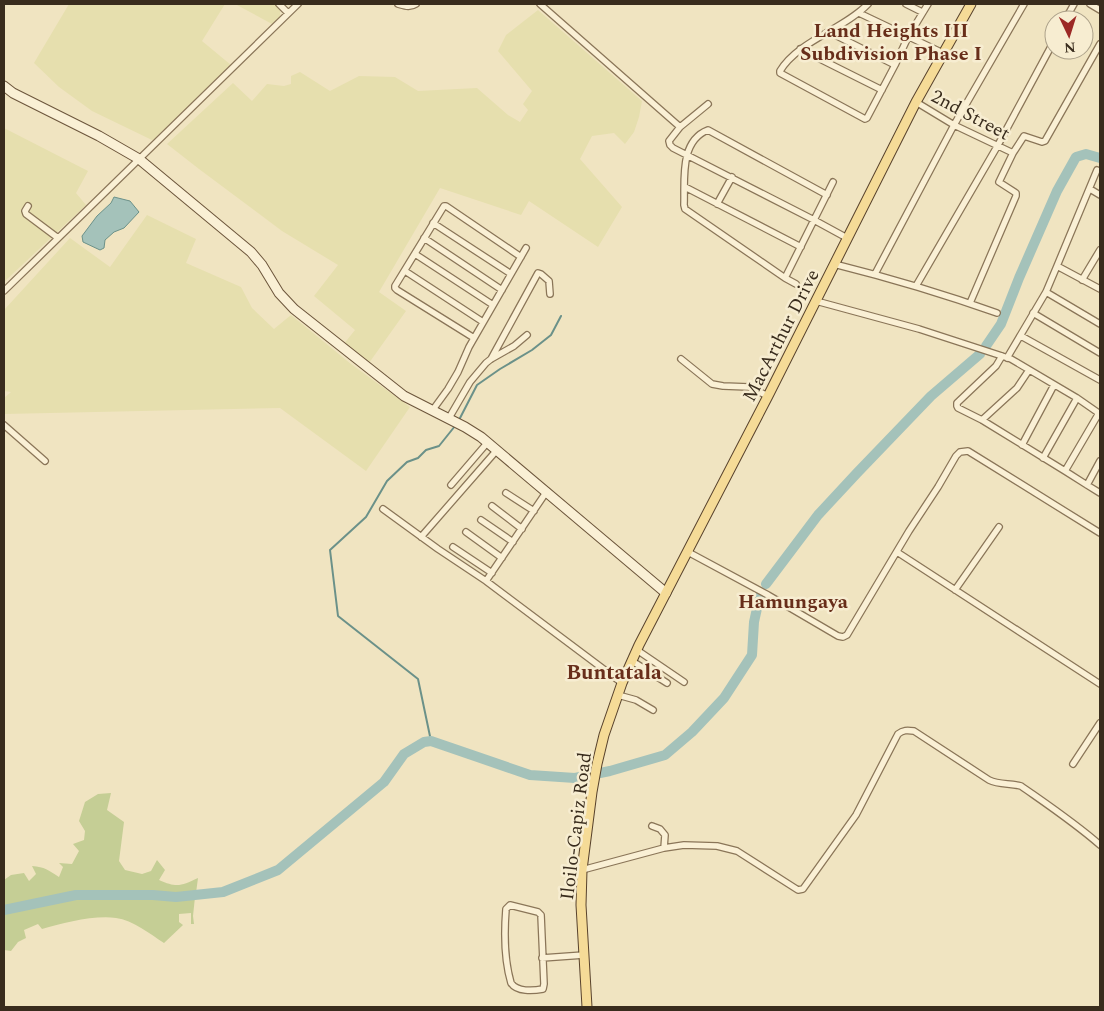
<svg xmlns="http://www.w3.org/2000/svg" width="1104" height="1011" font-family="Spectral,serif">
<rect width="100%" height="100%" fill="#f0e4c1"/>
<path fill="#e6dfae" d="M 69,4 L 225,4 L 202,41 L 231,65 L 154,141 L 92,111 L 59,87 L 34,63 Z
M 235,4 L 278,4 L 280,5 L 280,17 L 272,24 Z
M 538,10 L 642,101 L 639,117 L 634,132 L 625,144 L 614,133 L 592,136 L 580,159 L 622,207 L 598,247 L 529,201 L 521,215 L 440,188 L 379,292 L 406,311 L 369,363 L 343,345 L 355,330 L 314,296 L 338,265 L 282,231 L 199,169 L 167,144 L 233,83 L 252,101 L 267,84 L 284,86 L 291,84 L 291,76 L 300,72 L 330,91 L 359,76 L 395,77 L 418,91 L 477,88 L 508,115 L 520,122 L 528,110 L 523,104 L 532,91 L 498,51 L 506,35 Z
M 4,128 L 88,171 L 76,193 L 86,205 L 4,282 Z
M 147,215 L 196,239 L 186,263 L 241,287 L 252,308 L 274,329 L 291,315 L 351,364 L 410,407 L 366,471 L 280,408 L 4,414 L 4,398 L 11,392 L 4,391 L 4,310 L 70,238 L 110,267 Z"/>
<path fill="#c5ce95" d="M 111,793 L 107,810 L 124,822 L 119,861 L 125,870 L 142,874 L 151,871 L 157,860 L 165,870 L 159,880 C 177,888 181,886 198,878 L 196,893 L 183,895 L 76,893 L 4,908 L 4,880 L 11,875 L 24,873 L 29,881 L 36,874 L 32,866 C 45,867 48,870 59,877 L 63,867 L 59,863 L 72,864 L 79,851 L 73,844 L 84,840 L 85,831 L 79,821 L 85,802 L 98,794 Z
M 81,897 L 161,899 L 195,897 L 193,916 L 194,924 L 191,924 L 191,913 L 179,914 L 179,922 L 183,925 L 164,943 C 150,934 133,920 116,918 C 94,915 63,923 42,929 L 38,924 L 24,930 L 26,938 L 18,942 L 11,951 L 4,950 L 4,913 Z"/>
<path fill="#a4c2ba" stroke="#6b9189" d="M 114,197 L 130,201 L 139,212 L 124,228 L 114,232 L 105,240 L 104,248 L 100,250 L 83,242 L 82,236 L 97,216 L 111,203 Z"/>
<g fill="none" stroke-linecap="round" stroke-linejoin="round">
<path stroke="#6b9189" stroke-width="2" d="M 459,420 L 477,385 L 500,369 L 532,350 L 551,335 L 561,316
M 431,741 L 418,679 L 338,616 L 330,550 L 366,517 L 387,481 L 407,462 L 418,458 L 426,450 L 439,446 L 455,426"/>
<path stroke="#a4c2ba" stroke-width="10" d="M 986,346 L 1001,324 L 1019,278 L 1057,191 L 1076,157 L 1086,154 L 1100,158
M 766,584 L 818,515 L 857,473 L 931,396 L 980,354
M 4,910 L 76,895 L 153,895 L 176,897 L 223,892 L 278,870 L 384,782 L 404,754 L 424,742 L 431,741 L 530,775 L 575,778 L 610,771 L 665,755 L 692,732 L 724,698 L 752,655 L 754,622 L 760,595"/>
<defs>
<path id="street" d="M 279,4 L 288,13
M 398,4 C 405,6 410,8 416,4
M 540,4 L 680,127 L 669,141 L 670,145 L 673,148 L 814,220 L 847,238
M 868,4 C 844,29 798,41 780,71 L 780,73 L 865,119 L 867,118 L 895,65 L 908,37 L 928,4
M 906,4 L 922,12
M 1090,4 L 1100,10
M 859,13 L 943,53
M 1065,20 L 1074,4
M 829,32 L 895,65
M 800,49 L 882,90
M 916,102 L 954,125 L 1013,153
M 680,127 L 708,104
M 685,187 L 801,247
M 1090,189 L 1100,195
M 717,204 L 732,177
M 28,206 L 25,211 L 26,214 L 58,238
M 433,223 L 511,274
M 424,238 L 502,290
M 415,254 L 493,305
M 834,264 C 890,278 944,294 997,313
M 1057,266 L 1097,170
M 405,271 L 483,322
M 875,274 L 954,125 L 1024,4
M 785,278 L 833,182
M 1082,280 L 1100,250
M 796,284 L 785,278 L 685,209 L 684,205 C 685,181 679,141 708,130 L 827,195
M 916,286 L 998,145 L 1054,41
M 4,291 L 298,4
M 1046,292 L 1100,324
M 816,301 L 919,329 L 1002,356 L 1011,359 L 1077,398 L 1100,414
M 970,303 L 1016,196 L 1016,193 L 999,182 L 1013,153 L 1024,136 L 1042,142 L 1045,141 L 1100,44
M 1033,313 L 1100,353
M 1021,336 L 1100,380
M 474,338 L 397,290 L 395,288 L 395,286 L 444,206 L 446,206 L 521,257
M 1002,356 L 996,366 L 957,403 L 957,406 L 958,408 L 982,420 L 1065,471 L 1087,485 L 1100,493
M 1007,358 L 1046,292 L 1057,266 L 1100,289
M 491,359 L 538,273 L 541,274 L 549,281 L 550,294
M 681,359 L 712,384 L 723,386 L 749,387 L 768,396
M 432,411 L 448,389 L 458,372 L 469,347 L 526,248
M 449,418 L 470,382 L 486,363 L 491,359 L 514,346 L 527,335
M 982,420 L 1017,388 L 1029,370
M 4,425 L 45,461
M 1022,445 L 1054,385
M 1043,458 L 1077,398
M 1065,471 L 1099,413
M 451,485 L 488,442
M 1087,485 L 1100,461
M 506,493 L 534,511
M 492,506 L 522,529
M 383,509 L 438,549 L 486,581 L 622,683
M 481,520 L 513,542
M 466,532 L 502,558
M 421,537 L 497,450
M 453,547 L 492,573
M 688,552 L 768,595 L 838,636 L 843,637 L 847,635 L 909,531 L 938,487 L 956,456 L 960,452 L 968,451 L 1100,533
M 897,552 L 1100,684
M 486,581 L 547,491
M 955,590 L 999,527
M 637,650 L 684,682
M 632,661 L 667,683
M 618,695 L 636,700 L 653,710
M 1073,764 L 1100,723
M 652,826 L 660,829 L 665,835 L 664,848
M 582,870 L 664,848 L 684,845 L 717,846 L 737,851 L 798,890 L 803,889 L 856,815 L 898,734 C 903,730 907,730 914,731 L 989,780 C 999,785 1010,783 1021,786 C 1048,805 1075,823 1100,845
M 510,905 L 538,912 L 541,915 L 544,984 L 543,989 C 533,991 517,992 511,983 C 504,959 504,934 506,909 Z
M 542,958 L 584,955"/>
<path id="secondary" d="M 4,86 L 13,93 L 99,136 L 139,159 L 251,252 L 262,265 L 279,293 L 294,309 L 404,396 L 465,427 L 481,437 L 666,593"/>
<path id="primary" d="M 587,1007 L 581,905 L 582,870 L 592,792 L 597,764 L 604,735 L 622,683 L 639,645 L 768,396 L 916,102 L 971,4"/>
</defs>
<use href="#street" stroke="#8a7558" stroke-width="8"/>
<use href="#secondary" stroke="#6c553b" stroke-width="11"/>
<use href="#primary" stroke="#58422c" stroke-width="11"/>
<use href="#street" stroke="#faf0d5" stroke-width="5.5"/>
<use href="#secondary" stroke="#faf0d5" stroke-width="9"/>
<use href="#primary" stroke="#f5db97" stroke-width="9"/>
</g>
<g text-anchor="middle" stroke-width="5" stroke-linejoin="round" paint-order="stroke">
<g font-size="19" fill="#392c1d" stroke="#f7edd1">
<text transform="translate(971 114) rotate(28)" y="7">2nd Street</text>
<text transform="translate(780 335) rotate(-63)" y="7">MacArthur Drive</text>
<text transform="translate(575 826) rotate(-83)" y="7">Iloilo-Capiz Road</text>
</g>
<g font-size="20" font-weight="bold" fill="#682e1a" stroke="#f7edd1">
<text x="891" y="37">Land Heights III<tspan x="891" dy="23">Subdivision Phase I</tspan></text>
<text x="793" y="608">Hamungaya</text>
</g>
<g font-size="21" font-weight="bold" fill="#682e1a" stroke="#f7edd1">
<text x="614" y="679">Buntatala</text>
</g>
</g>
<rect width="1104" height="1011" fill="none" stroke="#392c1d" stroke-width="10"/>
<g transform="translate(1069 35) rotate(176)"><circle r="24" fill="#f7edd1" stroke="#aba089"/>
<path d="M0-4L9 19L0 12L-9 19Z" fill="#9c2925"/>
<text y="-8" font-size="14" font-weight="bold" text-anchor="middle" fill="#392c1d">N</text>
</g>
</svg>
